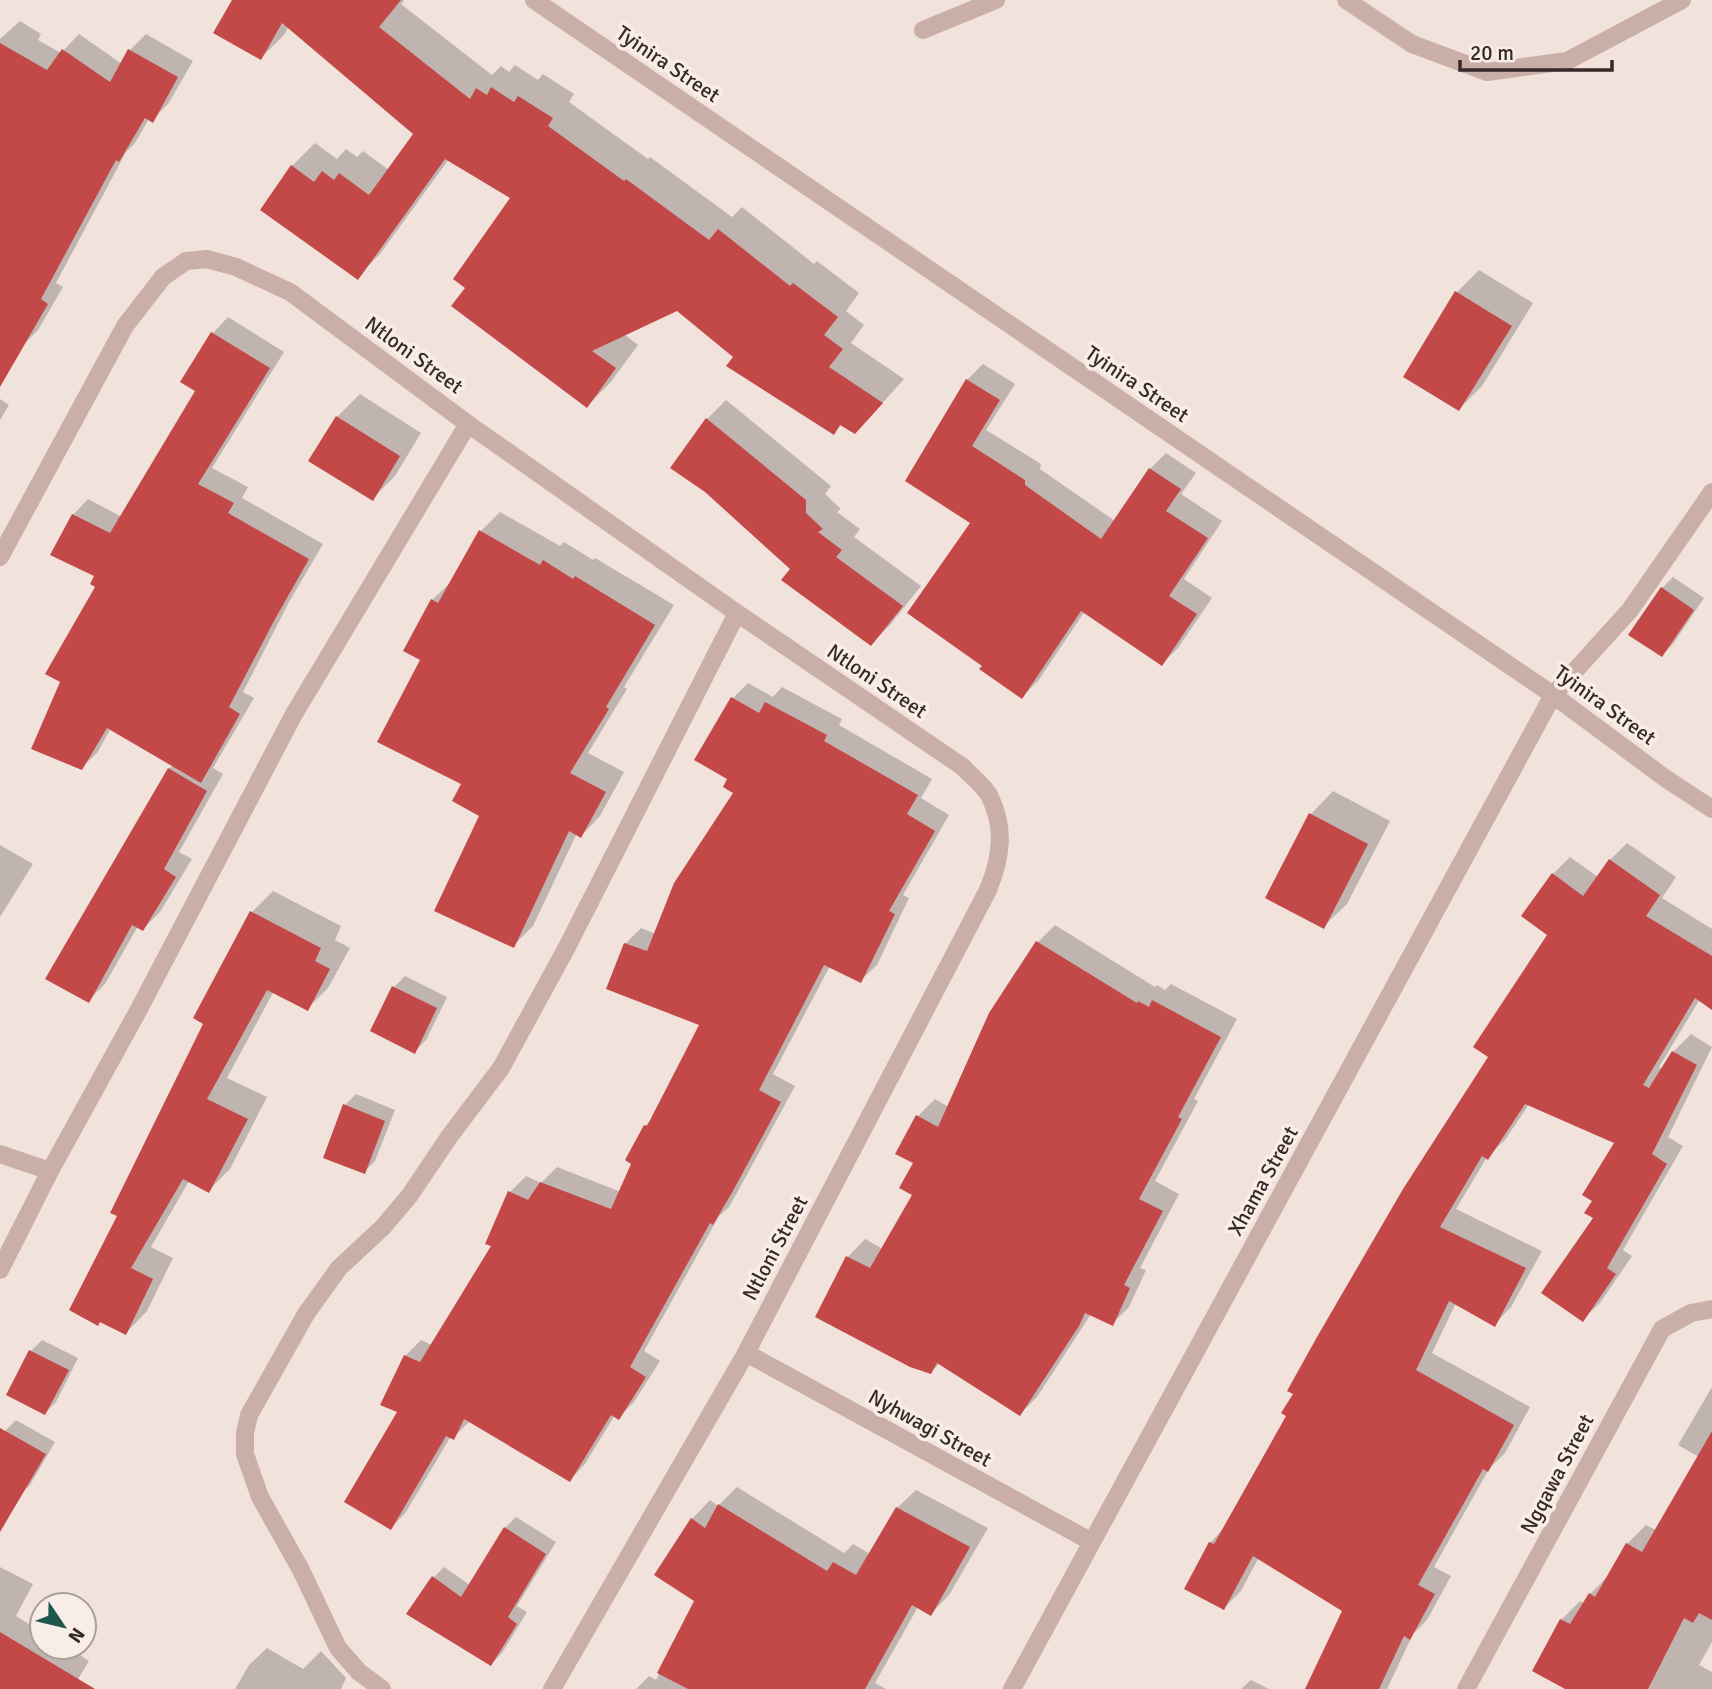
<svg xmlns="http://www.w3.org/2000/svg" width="1712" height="1689" font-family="Signika,sans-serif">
<rect width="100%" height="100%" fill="#f1e2dc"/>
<path fill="#0003" d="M 234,0 L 404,0 L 401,4 L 492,75 L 501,66 L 509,72 L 515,65 L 538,80 L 543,74 L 574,94 L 569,102 L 648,159 L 650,157 L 732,217 L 742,207 L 814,264 L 817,261 L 859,293 L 846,311 L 864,325 L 851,343 L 904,379 L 877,409 L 842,424 L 833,433 L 677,309 L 624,334 L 638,345 L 610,383 L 587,406 L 468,287 L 512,198 L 449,159 L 380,254 L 357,277 L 292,166 L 315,143 L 337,159 L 346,149 L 357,157 L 363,151 L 389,170 L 416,133 L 289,26 L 284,35 L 261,58 Z
M 20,21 L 41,34 L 38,40 L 61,53 L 79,34 L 122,64 L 130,50 L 146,34 L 193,61 L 168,104 L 152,120 L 149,119 L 135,143 L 126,152 L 56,283 L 63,287 L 38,330 L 22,346 L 0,333 L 0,39 Z
M 1479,270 L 1533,303 L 1482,386 L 1459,409 L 1457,292 Z
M 228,317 L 284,352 L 212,468 L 248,487 L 242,498 L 323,544 L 289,602 L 243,692 L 254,698 L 213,768 L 223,774 L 179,852 L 192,859 L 160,912 L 143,929 L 138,926 L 105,984 L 88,1001 L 169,769 L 173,765 L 111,728 L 97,753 L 81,768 L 62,681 L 97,586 L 96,576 L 73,515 L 88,499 L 122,517 L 198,390 L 183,381 L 213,333 Z
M 983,364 L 1015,384 L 986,430 L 1041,464 L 1040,469 L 1115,521 L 1150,469 L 1166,453 L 1196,473 L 1181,494 L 1222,521 L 1184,579 L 1212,598 L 1178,648 L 1162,664 L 1085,611 L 1038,681 L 1022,697 L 973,522 L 967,380 Z
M 360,394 L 421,433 L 395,476 L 372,499 L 311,460 L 337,417 Z
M 0,399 L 9,405 L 0,420 Z
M 726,400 L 831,486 L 825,494 L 841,509 L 837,512 L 860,529 L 854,537 L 921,586 L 890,625 L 871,644 L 793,568 L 706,491 L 673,468 L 707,419 Z
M 500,512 L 560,546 L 564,542 L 593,560 L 595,558 L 674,605 L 624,687 L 627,689 L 588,753 L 624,772 L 600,816 L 581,836 L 577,833 L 533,926 L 513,946 L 482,815 L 463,784 L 422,660 L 432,600 L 452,581 L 481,531 Z
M 1673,577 L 1704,598 L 1673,644 L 1662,655 L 1631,634 L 1662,588 Z
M 748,683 L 773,697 L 782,687 L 842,719 L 839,725 L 932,779 L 921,798 L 949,815 L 903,895 L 909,898 L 877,965 L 861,980 L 830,966 L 773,1074 L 795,1086 L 749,1171 L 729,1207 L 719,1216 L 644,1351 L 660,1361 L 634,1402 L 619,1417 L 615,1415 L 585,1464 L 570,1480 L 470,1421 L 454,1437 L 451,1436 L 406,1512 L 391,1528 L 405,1356 L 421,1340 L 432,1345 L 494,1246 L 487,1243 L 510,1192 L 526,1176 L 541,1183 L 557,1167 L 621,1192 L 645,1126 L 653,1118 L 701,1024 L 625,944 L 641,928 L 656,934 L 735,792 L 730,778 L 733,698 Z
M 1333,791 L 1390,821 L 1347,904 L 1324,926 L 1267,897 L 1311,814 Z
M 1627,843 L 1676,877 L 1662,898 L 1712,929 L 1712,1007 L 1700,999 L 1659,1067 L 1662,1069 L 1673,1052 L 1691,1034 L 1712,1047 L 1668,1137 L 1683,1146 L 1623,1250 L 1632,1256 L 1600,1303 L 1582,1320 L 1596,1218 L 1594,1201 L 1616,1143 L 1529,1104 L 1505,1140 L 1487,1157 L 1456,1209 L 1542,1251 L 1511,1307 L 1494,1325 L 1456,1303 L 1432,1353 L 1530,1407 L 1505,1453 L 1489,1469 L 1434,1567 L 1451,1576 L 1427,1620 L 1413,1634 L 1387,1689 L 1307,1689 L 1344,1610 L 1259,1557 L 1241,1591 L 1224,1608 L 1210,1543 L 1225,1527 L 1490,1056 L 1549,935 L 1553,874 L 1570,857 L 1598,877 L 1610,860 Z
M 0,845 L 33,864 L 0,917 Z
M 273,891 L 341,926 L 335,940 L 350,948 L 328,988 L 307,1009 L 274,991 L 227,1078 L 267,1097 L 230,1169 L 209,1190 L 189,1181 L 151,1247 L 173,1258 L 147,1311 L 126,1333 L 119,1216 L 206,1023 L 196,1018 L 252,912 Z
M 1055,925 L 1155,987 L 1157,985 L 1165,990 L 1171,984 L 1237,1019 L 1194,1099 L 1198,1101 L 1155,1181 L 1179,1194 L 1140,1268 L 1146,1270 L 1129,1307 L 1112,1324 L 1091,1314 L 1037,1397 L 1020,1414 L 940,1363 L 931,1372 L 817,1316 L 848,1257 L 865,1239 L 883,1249 L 915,1195 L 918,1116 L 935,1099 L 949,1107 L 990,1014 L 1038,942 Z
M 405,976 L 447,997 L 426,1040 L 415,1051 L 394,987 Z
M 356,1094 L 395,1110 L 375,1161 L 364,1172 L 345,1105 Z
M 42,1340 L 78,1358 L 56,1402 L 45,1413 L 31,1351 Z
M 1712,1387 L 1712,1642 L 1699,1665 L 1712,1672 L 1712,1689 L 1569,1689 L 1561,1620 L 1580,1601 L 1585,1603 L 1590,1594 L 1609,1575 L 1627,1544 L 1646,1525 L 1656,1530 L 1699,1457 L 1678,1445 Z
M 16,1420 L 55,1442 L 30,1485 L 19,1496 L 0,1484 L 0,1440 L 5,1431 Z
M 737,1487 L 844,1553 L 853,1544 L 870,1554 L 897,1508 L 916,1490 L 988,1528 L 949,1595 L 931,1614 L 918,1607 L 875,1683 L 886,1689 L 636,1689 L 649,1676 L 656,1680 L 697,1600 L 692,1519 L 710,1500 L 718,1506 Z
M 516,1517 L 556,1542 L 517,1606 L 527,1612 L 502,1653 L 491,1664 L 433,1578 L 444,1567 L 470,1585 L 505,1528 Z
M 0,1567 L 33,1584 L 16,1616 L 42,1632 L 42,1647 L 67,1647 L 89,1661 L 72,1689 L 0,1689 Z
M 267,1648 L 303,1669 L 321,1651 L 346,1678 L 341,1689 L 235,1689 L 249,1665 Z
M 1251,1680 L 1269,1689 L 1241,1689 Z"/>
<path fill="#c34948" d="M 232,0 L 401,0 L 379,27 L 470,99 L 476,88 L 487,95 L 491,87 L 514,102 L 518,96 L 553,118 L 548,126 L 624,181 L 626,179 L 709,240 L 718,229 L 790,286 L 793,283 L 838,317 L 824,335 L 843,349 L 829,367 L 883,403 L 855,434 L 840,425 L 834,435 L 726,366 L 733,357 L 677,311 L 592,351 L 616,368 L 587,408 L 451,306 L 465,288 L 453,279 L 510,198 L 445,159 L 358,280 L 260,210 L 291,165 L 314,182 L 322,171 L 334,180 L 339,173 L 369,195 L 413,134 L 282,23 L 261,60 L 213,33 Z
M 0,43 L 47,70 L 62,49 L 110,82 L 128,49 L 178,77 L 153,123 L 145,118 L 119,162 L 116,160 L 41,299 L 48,304 L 0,387 Z
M 1455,291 L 1512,326 L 1459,411 L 1403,377 Z
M 211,332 L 270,368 L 198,484 L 234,503 L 228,513 L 309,559 L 275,619 L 229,707 L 240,714 L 201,783 L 107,728 L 82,770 L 31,749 L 60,682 L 45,674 L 95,587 L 90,584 L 94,576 L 50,555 L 72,514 L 110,533 L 195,391 L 180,382 Z
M 966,379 L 1000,400 L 972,446 L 1025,480 L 1025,485 L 1101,539 L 1149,468 L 1181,489 L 1166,511 L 1208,538 L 1169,596 L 1197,614 L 1162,666 L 1081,611 L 1022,699 L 979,669 L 982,666 L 907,613 L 970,523 L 905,481 Z
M 336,416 L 400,456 L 373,501 L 308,461 Z
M 706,418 L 806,500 L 806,513 L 823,529 L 818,532 L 842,550 L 836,557 L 903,606 L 871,646 L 781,580 L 790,569 L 705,492 L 670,468 Z
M 479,530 L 540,565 L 543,560 L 573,579 L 575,576 L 655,625 L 606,707 L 609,709 L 570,773 L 606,792 L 581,838 L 569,831 L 514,948 L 434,911 L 479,816 L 452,801 L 461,784 L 377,742 L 420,660 L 403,651 L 431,599 L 438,603 Z
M 1661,587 L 1694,610 L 1662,657 L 1628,635 Z
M 731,697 L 759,713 L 765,702 L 827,735 L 824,741 L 918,795 L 907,814 L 935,831 L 889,911 L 895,914 L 861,983 L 824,965 L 759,1090 L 781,1102 L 734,1189 L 713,1225 L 710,1223 L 630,1367 L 646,1377 L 619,1420 L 611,1415 L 570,1482 L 464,1419 L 454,1440 L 446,1436 L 391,1530 L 344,1502 L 397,1412 L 380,1405 L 404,1355 L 420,1362 L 491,1246 L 485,1244 L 508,1191 L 528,1200 L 540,1182 L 611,1209 L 631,1164 L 625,1160 L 644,1125 L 647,1126 L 699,1025 L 606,989 L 624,943 L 647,951 L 674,883 L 733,793 L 723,787 L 727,779 L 694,760 Z
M 168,768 L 207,791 L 164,869 L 176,877 L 143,931 L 132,925 L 89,1003 L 45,979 Z
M 1309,813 L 1368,844 L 1324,929 L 1265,898 Z
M 1609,859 L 1660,895 L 1646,916 L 1712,956 L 1712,1010 L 1695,998 L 1643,1085 L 1649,1088 L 1672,1051 L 1697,1065 L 1652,1154 L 1667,1164 L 1607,1268 L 1616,1274 L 1583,1322 L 1541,1293 L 1593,1218 L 1584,1213 L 1592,1201 L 1582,1195 L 1614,1143 L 1525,1104 L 1488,1160 L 1482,1156 L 1440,1227 L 1526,1268 L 1495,1327 L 1449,1301 L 1416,1370 L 1514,1425 L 1488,1472 L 1483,1469 L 1418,1585 L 1435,1594 L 1410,1640 L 1404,1636 L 1379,1689 L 1305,1689 L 1342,1611 L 1253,1556 L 1224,1610 L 1184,1589 L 1209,1542 L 1214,1544 L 1286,1416 L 1281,1413 L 1293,1394 L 1287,1391 L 1317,1337 L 1403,1189 L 1488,1057 L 1473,1047 L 1547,935 L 1521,916 L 1552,873 L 1583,896 Z
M 250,911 L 321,948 L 315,961 L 330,969 L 308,1011 L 267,990 L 207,1099 L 248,1119 L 209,1193 L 183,1179 L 131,1268 L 153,1279 L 126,1335 L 100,1322 L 98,1326 L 69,1310 L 117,1216 L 110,1213 L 203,1024 L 193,1018 Z
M 1036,941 L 1137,1003 L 1138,1001 L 1149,1007 L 1152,1000 L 1221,1037 L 1178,1117 L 1182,1119 L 1139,1199 L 1163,1211 L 1124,1285 L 1130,1288 L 1113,1326 L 1085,1313 L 1079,1326 L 1020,1416 L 937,1363 L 931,1374 L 910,1367 L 815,1317 L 846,1256 L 870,1268 L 912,1195 L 899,1188 L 913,1163 L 895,1154 L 916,1115 L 938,1127 L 989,1013 Z
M 392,986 L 437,1008 L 415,1054 L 370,1031 Z
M 343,1104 L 385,1121 L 365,1174 L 323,1158 Z
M 29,1350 L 69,1370 L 45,1415 L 6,1395 Z
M 0,1428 L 46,1454 L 0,1532 Z
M 1712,1431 L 1712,1620 L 1699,1613 L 1693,1623 L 1684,1618 L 1648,1689 L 1565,1689 L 1532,1671 L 1560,1619 L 1570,1624 L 1589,1593 L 1595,1597 L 1626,1543 L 1642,1552 Z
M 718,1504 L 827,1571 L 833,1562 L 856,1575 L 896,1507 L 970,1547 L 931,1616 L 912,1605 L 865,1689 L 688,1689 L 657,1673 L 694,1601 L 654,1575 L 691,1518 L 705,1528 Z
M 504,1527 L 546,1554 L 508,1617 L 517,1624 L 491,1666 L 406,1614 L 432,1576 L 461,1597 Z
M 0,1632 L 95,1689 L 0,1689 Z"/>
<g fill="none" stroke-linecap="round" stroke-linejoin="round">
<path stroke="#c9afa8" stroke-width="18" d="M 534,0 L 1553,695 L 1665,778 L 1712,809
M 1346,0 L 1412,44 L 1487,72 L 1567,61 L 1682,0
M 923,30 L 996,0
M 0,557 L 125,326 L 163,277 L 186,261 L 207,259 L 236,267 L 290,292 L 468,424 L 737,613 L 963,767 C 971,776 983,785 989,795 C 1006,828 1001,858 988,890 L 746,1353 L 552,1689
M 0,1154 L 50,1171
M 0,1270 L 50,1171 L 138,1011 L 294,714 L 468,424
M 746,1353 L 1092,1542
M 382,1689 L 359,1672 L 338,1648 L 301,1570 L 260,1497 L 245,1454 L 245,1433 L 249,1415 L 306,1314 L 339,1268 L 383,1227 L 410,1195 L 449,1137 L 501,1068 L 567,947 L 737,613
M 1012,1689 L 1553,695 L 1630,610 L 1712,492
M 1466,1689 L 1662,1329 L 1691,1313 L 1712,1309"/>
</g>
<g text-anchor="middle" stroke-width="7" stroke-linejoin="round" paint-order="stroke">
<g font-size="21" fill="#362928" stroke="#f9ede8">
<text transform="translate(668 64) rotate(34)" y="7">Tyinira Street</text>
<text transform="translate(414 355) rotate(36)" y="7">Ntloni Street</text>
<text transform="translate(1137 384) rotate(34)" y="7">Tyinira Street</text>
<text transform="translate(877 681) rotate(34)" y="7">Ntloni Street</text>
<text transform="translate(1605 705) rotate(36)" y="7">Tyinira Street</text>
<text transform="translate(1263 1181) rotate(-61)" y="7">Xhama Street</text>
<text transform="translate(775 1248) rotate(-62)" y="7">Ntloni Street</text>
<text transform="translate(930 1428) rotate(29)" y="7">Nyhwagi Street</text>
<text transform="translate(1557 1474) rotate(-62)" y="7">Ngqawa Street</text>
</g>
</g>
<g transform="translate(63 1626) rotate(125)"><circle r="33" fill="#f9ede8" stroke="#ab9f9b" stroke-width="2"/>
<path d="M0-5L12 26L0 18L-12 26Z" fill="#1f574d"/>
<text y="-10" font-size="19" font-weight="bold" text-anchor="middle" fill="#362928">N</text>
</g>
<path d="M1460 60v10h152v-10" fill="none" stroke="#362928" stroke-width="3.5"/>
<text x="1470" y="60" font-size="21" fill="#362928" stroke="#f9ede8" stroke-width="5" paint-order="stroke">20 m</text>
</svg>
